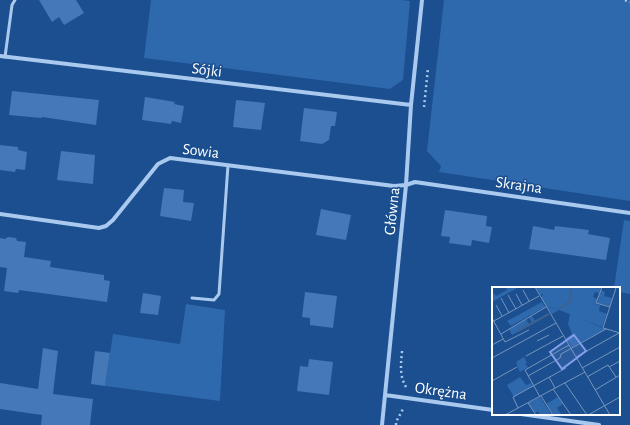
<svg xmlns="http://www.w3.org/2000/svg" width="630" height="425" font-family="'Alegreya Sans',sans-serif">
<rect width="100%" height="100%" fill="#1b4f8f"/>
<path fill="#2e69ad" d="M 151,0 L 401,0 L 410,1 L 403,80 L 390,89 L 144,58 Z
M 444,0 L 630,0 L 630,201 L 439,172 L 441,166 L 427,151 Z
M 624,220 L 630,221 L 630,294 L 619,292 L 619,288 L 614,288 Z
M 186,304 L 225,310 L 220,401 L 105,386 L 113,334 L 180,344 Z"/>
<path fill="#4478b7" d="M 39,0 L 76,0 L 84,13 L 64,25 L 59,17 L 52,22 Z
M 12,91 L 99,100 L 96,125 L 42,117 L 41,118 L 9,115 Z
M 145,97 L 175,102 L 174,104 L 184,106 L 181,123 L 172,121 L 171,124 L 142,120 Z
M 236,100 L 265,103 L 261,130 L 233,127 Z
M 304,108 L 337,112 L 335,126 L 331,126 L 329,140 L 322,144 L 300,141 Z
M 0,145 L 18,147 L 18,150 L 27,152 L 25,170 L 16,169 L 15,172 L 0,170 Z
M 61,151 L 95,155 L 93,184 L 57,180 Z
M 164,188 L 184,190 L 183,202 L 194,203 L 191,221 L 160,216 Z
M 321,209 L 351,215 L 346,240 L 316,235 Z
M 445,210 L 487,216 L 486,226 L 492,227 L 489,243 L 472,240 L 471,246 L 449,243 L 450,237 L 441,236 Z
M 533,226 L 554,230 L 555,226 L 589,230 L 588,234 L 610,238 L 606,260 L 529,249 Z
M 8,237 L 16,238 L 17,241 L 26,242 L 24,257 L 51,261 L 50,267 L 104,275 L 104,280 L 110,281 L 107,302 L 19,290 L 18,293 L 4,291 L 7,268 L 0,267 L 0,238 L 5,239 Z
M 305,292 L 337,296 L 333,328 L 310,325 L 310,318 L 302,317 Z
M 143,293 L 161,296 L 158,315 L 140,313 Z
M 43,348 L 58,351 L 53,394 L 93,399 L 90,425 L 41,425 L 42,415 L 0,409 L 0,383 L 38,389 Z
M 95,351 L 110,353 L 105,386 L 91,384 Z
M 309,359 L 333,362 L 329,395 L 297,391 L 300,366 L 308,367 Z"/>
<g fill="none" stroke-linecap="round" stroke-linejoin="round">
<path stroke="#a9c9ee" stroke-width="2.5" stroke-dasharray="2 3" stroke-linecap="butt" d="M 625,0 L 630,2
M 424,107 L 428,68
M 402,351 C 401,364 399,375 406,387
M 396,425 L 396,422 L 403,409"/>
<path stroke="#a9c9ee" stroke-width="3" d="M 5,57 L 12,5 L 15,0
M 192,298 L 214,300 L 219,294 L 228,165"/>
<path stroke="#a9c9ee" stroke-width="4" d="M 0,56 L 411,105
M 0,214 L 99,228 L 106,226 L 113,220 L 158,164 L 170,158 L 394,186 L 406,185 L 415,182 L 630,213
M 385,395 L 493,410
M 521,414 L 599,425
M 382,425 L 406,185 L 411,105 L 422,0"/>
</g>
<g text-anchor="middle" stroke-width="3" stroke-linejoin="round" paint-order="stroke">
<g font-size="16" fill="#fff" stroke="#1b4f8f">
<text transform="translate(207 69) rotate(7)" y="6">Sójki</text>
<text transform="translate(201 150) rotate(7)" y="6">Sowia</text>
<text transform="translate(519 184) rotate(8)" y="6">Skrajna</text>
<text transform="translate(391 211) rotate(-84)" y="6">Główna</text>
<text transform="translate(441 390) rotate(8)" y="6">Okrężna</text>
</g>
</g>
<g transform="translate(492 287)">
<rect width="128" height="128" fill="#1b4f8f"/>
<path d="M 14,0 L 27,0 L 0,15 L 0,5 L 4,9 L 15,3 ZM 44,0 L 109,0 L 107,6 L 103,5 L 101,10 L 105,12 L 103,17 L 108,18 L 107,24 L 115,27 L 110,40 L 87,31 L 113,42 L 80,60 L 74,51 L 80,47 L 76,37 L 78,27 L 85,30 L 62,21 L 57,20 L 67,23 L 60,27 L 49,11 L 51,7 L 48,8 ZM 109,3 L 113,5 L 112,9 L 120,11 L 118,19 L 105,16 ZM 50,15 L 53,20 L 19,39 L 15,34 ZM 58,27 L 20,48 L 17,42 L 34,32 L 37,37 L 40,36 L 37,30 L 40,29 L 43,34 ZM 32,70 L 35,76 L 33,77 L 36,80 L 28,85 L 26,81 L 0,96 L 26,81 L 24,75 ZM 28,90 L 34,98 L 39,96 L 41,99 L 22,110 L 15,98 ZM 48,110 L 60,128 L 48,128 L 46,124 L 43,126 L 36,116 ZM 66,110 L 71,117 L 65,121 L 69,127 L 62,128 L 54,117 Z" fill="#2e69ad"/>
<path fill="none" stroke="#3c6290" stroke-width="2" d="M 67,22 L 78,14 L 79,3M 26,44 L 57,27"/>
<path fill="none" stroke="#7695bc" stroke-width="1" d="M 43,0 L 118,128M 110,0 L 104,16 L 118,20M 124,1 L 111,41 L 128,46M 31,3 L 37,14M 24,7 L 30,18M 16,8 L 24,22M 9,11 L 17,26M 4,18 L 10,29M 0,31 L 13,55 L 37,43M 0,35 L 47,9M 9,47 L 54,20M 45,54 L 57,48M 0,58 L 11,52M 34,69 L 71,49M 84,70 L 127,46M 0,71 L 64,36M 117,80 L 128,74M 90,81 L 128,60M 36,89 L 68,71 L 69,67 L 114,42M 57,90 L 63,101M 95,90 L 116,78 L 124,90M 0,94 L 25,80M 73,96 L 95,128M 61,102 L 79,128M 103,103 L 128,88M 49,109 L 61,128M 48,110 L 33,83 L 77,58M 36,116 L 44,128M 26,121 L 21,110 L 74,81M 13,128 L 93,85M 96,128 L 128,110"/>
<path fill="#839eea" fill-opacity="0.15" stroke="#839eea" stroke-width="2" d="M 82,48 L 94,64 L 70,82 L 58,65 Z"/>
<rect width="128" height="128" fill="none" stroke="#fff" stroke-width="2"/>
</g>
</svg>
